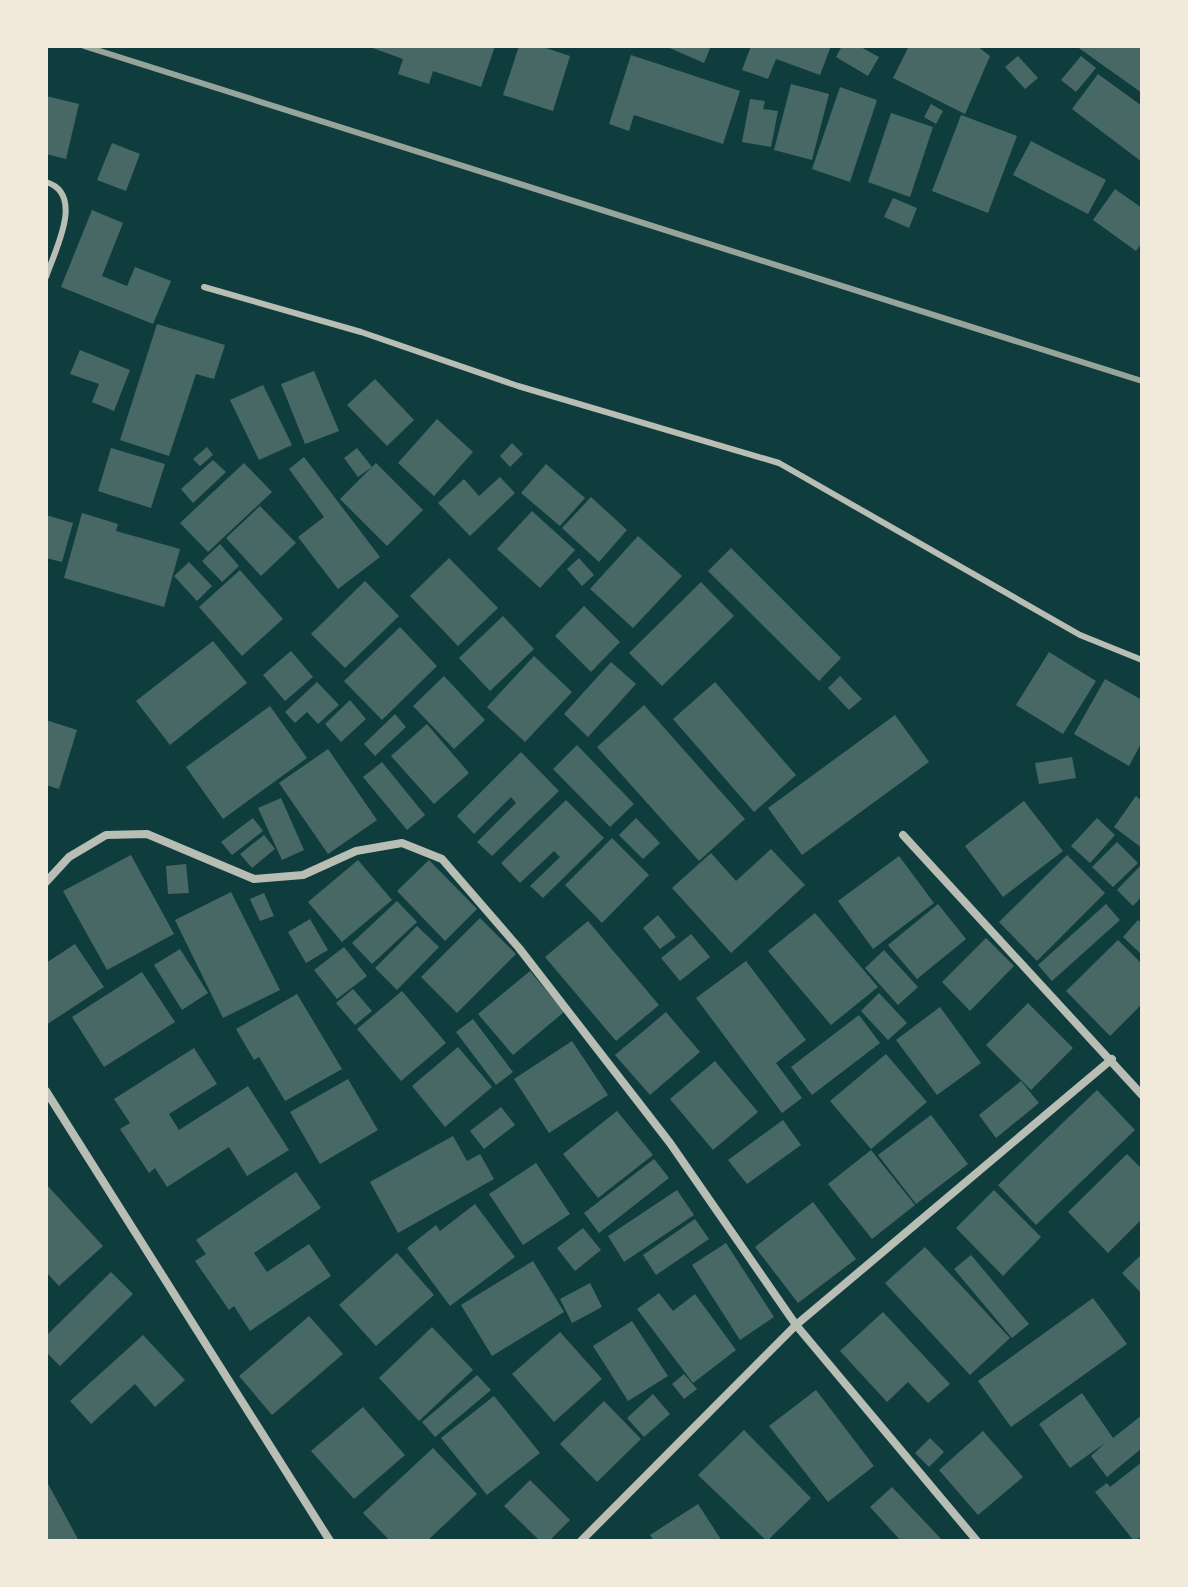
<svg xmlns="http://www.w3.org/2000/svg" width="1188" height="1587" font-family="Roboto,sans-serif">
<rect width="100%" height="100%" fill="#0f3d3e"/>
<path fill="#486865" d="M 367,46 L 495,46 L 481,87 L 433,71 L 429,84 L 398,74 L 403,59 Z
M 519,46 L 540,46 L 570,56 L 553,111 L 503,95 Z
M 665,46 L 711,46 L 704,63 Z
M 751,46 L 831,46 L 820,75 L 776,59 L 768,79 L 742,70 Z
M 842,46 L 859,46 L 879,57 L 868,76 L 836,57 Z
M 909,46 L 977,46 L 990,56 L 965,114 L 893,78 Z
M 1076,46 L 1142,46 L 1142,93 Z
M 631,55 L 740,91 L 723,144 L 634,115 L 629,131 L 609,124 Z
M 1018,56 L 1038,78 L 1025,89 L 1005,67 Z
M 1081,56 L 1096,68 L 1076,92 L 1061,80 Z
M 1098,74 L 1142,106 L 1142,162 L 1072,109 Z
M 791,84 L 829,94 L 812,160 L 774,150 Z
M 840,87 L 877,100 L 850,182 L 812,169 Z
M 46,96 L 79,104 L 66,159 L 46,154 Z
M 750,99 L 765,101 L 763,109 L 778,111 L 771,147 L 742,142 Z
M 931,104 L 943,111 L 936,124 L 924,117 Z
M 891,113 L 933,127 L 910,197 L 868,182 Z
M 961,115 L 1017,136 L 988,213 L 932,191 Z
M 1031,141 L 1106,180 L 1088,214 L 1013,175 Z
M 112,143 L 140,154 L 126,191 L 97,180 Z
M 1115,189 L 1142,208 L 1142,243 L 1136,251 L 1093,220 Z
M 893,198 L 917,208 L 909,228 L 884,217 Z
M 92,210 L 123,223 L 102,276 L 127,286 L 135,267 L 171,281 L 153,324 L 61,287 Z
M 157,324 L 225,345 L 214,379 L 196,374 L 169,456 L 120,440 Z
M 80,350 L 130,370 L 114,411 L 92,402 L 99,384 L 70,374 Z
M 314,371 L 339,431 L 305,444 L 281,384 Z
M 375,379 L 414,420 L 387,446 L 347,405 Z
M 263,385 L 292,445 L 259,460 L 230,400 Z
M 437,419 L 473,452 L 434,496 L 398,463 Z
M 512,443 L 523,454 L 510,467 L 500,456 Z
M 207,447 L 213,455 L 200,466 L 193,459 Z
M 111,448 L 165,464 L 151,508 L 98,491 Z
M 357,448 L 372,467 L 358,477 L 344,458 Z
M 304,457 L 380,557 L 338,589 L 298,537 L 324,517 L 289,469 Z
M 213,460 L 226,472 L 193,503 L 181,489 Z
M 244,463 L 272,492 L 208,552 L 180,523 Z
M 376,463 L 423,510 L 387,546 L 340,499 Z
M 546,464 L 585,498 L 560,526 L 521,493 Z
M 500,477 L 515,493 L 470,536 L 438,503 L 464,479 L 479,496 Z
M 591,497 L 627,530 L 599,562 L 562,528 Z
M 260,506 L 296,543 L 261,576 L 226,538 Z
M 532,511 L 575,550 L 540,588 L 497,549 Z
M 82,513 L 118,524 L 116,531 L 180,549 L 164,607 L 64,578 Z
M 46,515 L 73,523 L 62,562 L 46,558 Z
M 638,536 L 682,576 L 633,628 L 590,589 Z
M 220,544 L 239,566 L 222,582 L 202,561 Z
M 731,548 L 841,658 L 819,681 L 708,571 Z
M 449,558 L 498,608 L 458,646 L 410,596 Z
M 579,558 L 594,575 L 582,586 L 567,569 Z
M 189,562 L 212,586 L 197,601 L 174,576 Z
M 240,570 L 283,619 L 242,656 L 199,607 Z
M 365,581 L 399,616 L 345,668 L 311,634 Z
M 701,582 L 734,616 L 662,686 L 629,653 Z
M 584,606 L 620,642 L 591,672 L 555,636 Z
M 503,616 L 534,649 L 490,691 L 459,658 Z
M 400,627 L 437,666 L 382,720 L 344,681 Z
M 213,641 L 247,683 L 170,745 L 136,701 Z
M 291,651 L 313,677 L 285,701 L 263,675 Z
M 1049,652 L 1096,681 L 1063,734 L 1016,705 Z
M 534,656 L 572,692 L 525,742 L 487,707 Z
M 611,662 L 636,684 L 588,737 L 564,714 Z
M 444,676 L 485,720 L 454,749 L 413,706 Z
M 840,676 L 862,699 L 849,710 L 828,688 Z
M 1105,679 L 1142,700 L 1142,742 L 1129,766 L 1074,734 Z
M 317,682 L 339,705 L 318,724 L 307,712 L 295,723 L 285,712 Z
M 715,682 L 796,775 L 754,812 L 673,719 Z
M 350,700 L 366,719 L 341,742 L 325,724 Z
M 644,705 L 745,819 L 699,861 L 597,747 Z
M 270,706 L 307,758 L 223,819 L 186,767 Z
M 395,714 L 406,727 L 375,756 L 364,744 Z
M 895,715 L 929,762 L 802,855 L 768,808 Z
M 46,720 L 77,730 L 59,789 L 46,785 Z
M 427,724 L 469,773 L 434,804 L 391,756 Z
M 577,745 L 634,804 L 610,827 L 553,769 Z
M 328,749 L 377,820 L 328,854 L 279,783 Z
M 521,752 L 559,791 L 492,856 L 477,842 L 516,803 L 511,797 L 474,834 L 457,816 Z
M 1072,757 L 1076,778 L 1039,784 L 1035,763 Z
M 382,762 L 425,815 L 407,830 L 363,777 Z
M 1136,796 L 1142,801 L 1142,848 L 1114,827 Z
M 281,798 L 304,850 L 282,860 L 258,808 Z
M 566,800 L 604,838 L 543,898 L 530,886 L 560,857 L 554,851 L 520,883 L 501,863 Z
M 1024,801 L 1063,851 L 1003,897 L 965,846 Z
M 253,818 L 263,831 L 232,855 L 221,842 Z
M 636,818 L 660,843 L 643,859 L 619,835 Z
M 1097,818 L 1115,835 L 1090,863 L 1071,846 Z
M 264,835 L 275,849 L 252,868 L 240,854 Z
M 612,838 L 649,875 L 602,923 L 565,885 Z
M 1117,842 L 1138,863 L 1113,887 L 1092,867 Z
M 771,849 L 805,885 L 731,953 L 672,888 L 711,853 L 736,881 Z
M 131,855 L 174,934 L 107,970 L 63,891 Z
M 1067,855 L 1105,893 L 1037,961 L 999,922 Z
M 899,856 L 934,903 L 873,949 L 838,901 Z
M 358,860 L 392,900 L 342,942 L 308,902 Z
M 429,860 L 477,909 L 445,941 L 397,891 Z
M 186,864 L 189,893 L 168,894 L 166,866 Z
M 1142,864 L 1142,896 L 1133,906 L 1117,890 Z
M 231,892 L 280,990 L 223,1018 L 175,920 Z
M 264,893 L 274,916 L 260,921 L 250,899 Z
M 397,901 L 417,922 L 372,964 L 352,943 Z
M 938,904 L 966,939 L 917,979 L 888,945 Z
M 1106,904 L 1120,920 L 1052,981 L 1038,965 Z
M 815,913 L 878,987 L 831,1025 L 768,951 Z
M 658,915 L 676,937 L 660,949 L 643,928 Z
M 480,918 L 516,954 L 457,1013 L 421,977 Z
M 310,919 L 328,950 L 306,963 L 288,932 Z
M 1138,920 L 1142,924 L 1142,955 L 1123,937 Z
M 588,921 L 659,1005 L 616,1041 L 545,957 Z
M 417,926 L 439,947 L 397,990 L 375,968 Z
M 691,934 L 710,957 L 680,981 L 661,958 Z
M 986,938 L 1014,966 L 970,1011 L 942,982 Z
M 1118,940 L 1142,964 L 1142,1004 L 1110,1036 L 1066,991 Z
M 75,944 L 104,987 L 46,1025 L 46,963 Z
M 344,947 L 367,976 L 337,999 L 314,970 Z
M 180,949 L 208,993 L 182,1010 L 154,965 Z
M 884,950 L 918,987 L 898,1005 L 865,968 Z
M 746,961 L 806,1040 L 776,1063 L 802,1098 L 782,1113 L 696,998 Z
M 530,971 L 564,1012 L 513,1055 L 478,1014 Z
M 142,972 L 175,1022 L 104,1067 L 72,1017 Z
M 353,989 L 372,1011 L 355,1025 L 336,1003 Z
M 402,991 L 446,1043 L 401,1081 L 357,1029 Z
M 879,993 L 907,1023 L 888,1040 L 861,1011 Z
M 297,994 L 342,1069 L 285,1101 L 259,1057 L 254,1060 L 236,1029 Z
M 1028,1003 L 1073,1048 L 1031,1090 L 986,1045 Z
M 940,1007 L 981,1063 L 937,1095 L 896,1040 Z
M 666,1012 L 700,1052 L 650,1095 L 615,1055 Z
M 859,1015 L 880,1043 L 812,1095 L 791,1067 Z
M 473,1019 L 513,1072 L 496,1085 L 456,1032 Z
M 572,1041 L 608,1095 L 549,1133 L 514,1079 Z
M 458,1047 L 492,1087 L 445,1127 L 412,1086 Z
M 194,1048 L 217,1084 L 169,1114 L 179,1130 L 248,1086 L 289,1150 L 247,1176 L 229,1147 L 167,1187 L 155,1168 L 149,1173 L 120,1129 L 130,1123 L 114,1099 Z
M 886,1054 L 927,1102 L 871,1149 L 830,1101 Z
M 715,1061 L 758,1112 L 713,1150 L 670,1099 Z
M 348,1079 L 378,1130 L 320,1164 L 290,1112 Z
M 1021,1081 L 1039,1103 L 996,1138 L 979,1115 Z
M 1097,1090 L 1135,1130 L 1036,1225 L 998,1185 Z
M 501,1107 L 515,1125 L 484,1149 L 470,1131 Z
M 617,1111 L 653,1155 L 598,1198 L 563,1154 Z
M 931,1115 L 968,1164 L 916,1204 L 878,1155 Z
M 783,1120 L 801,1145 L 747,1184 L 728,1160 Z
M 453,1136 L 467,1161 L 480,1154 L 494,1179 L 398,1233 L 370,1182 Z
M 871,1150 L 915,1205 L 872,1239 L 828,1184 Z
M 1127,1154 L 1142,1169 L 1142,1219 L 1108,1253 L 1068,1212 Z
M 654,1159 L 669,1178 L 599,1233 L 584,1213 Z
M 536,1163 L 570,1214 L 523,1245 L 489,1194 Z
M 296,1172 L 321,1208 L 254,1253 L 267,1272 L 309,1244 L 331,1276 L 250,1331 L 234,1306 L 229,1310 L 195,1261 L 206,1254 L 196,1240 Z
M 46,1184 L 103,1246 L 59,1286 L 46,1272 Z
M 677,1190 L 694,1215 L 624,1262 L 608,1236 Z
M 994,1190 L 1041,1237 L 1003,1276 L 956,1228 Z
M 813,1202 L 856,1259 L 798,1303 L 755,1247 Z
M 475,1204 L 515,1257 L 450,1306 L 407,1248 L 436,1225 L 440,1231 Z
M 695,1219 L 709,1239 L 656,1275 L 643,1255 Z
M 583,1228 L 601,1250 L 575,1271 L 557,1248 Z
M 726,1243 L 774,1317 L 740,1340 L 692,1265 Z
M 925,1247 L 1010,1338 L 970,1375 L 885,1283 Z
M 397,1253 L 434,1295 L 376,1346 L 339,1305 Z
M 1142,1254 L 1142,1294 L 1122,1273 Z
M 971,1255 L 1029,1324 L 1012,1338 L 954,1269 Z
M 533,1261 L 564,1312 L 492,1356 L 461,1305 Z
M 111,1272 L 133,1294 L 60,1366 L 46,1352 L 46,1336 Z
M 590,1283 L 602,1307 L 572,1323 L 560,1299 Z
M 659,1293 L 673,1311 L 695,1294 L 736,1350 L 693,1383 L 637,1309 Z
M 1093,1298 L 1127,1344 L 1011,1427 L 978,1381 Z
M 883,1312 L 950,1384 L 928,1403 L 908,1382 L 887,1402 L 840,1351 Z
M 309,1316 L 343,1354 L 272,1415 L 239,1376 Z
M 632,1321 L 668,1376 L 628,1401 L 593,1346 Z
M 432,1327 L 473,1370 L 419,1421 L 379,1378 Z
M 560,1332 L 602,1379 L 554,1422 L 512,1374 Z
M 143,1335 L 185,1380 L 155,1407 L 135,1384 L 91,1424 L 70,1401 Z
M 684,1374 L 697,1389 L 684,1399 L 672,1384 Z
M 477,1375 L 491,1390 L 435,1437 L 422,1422 Z
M 816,1390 L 874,1466 L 828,1502 L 769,1426 Z
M 1082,1393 L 1113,1438 L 1142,1415 L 1142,1448 L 1107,1477 L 1091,1456 L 1105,1443 L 1070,1468 L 1039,1424 Z
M 653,1394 L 670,1414 L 644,1437 L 627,1418 Z
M 494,1396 L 540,1453 L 487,1495 L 441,1438 Z
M 604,1401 L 641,1439 L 597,1482 L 560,1444 Z
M 363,1407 L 405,1455 L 354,1499 L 311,1451 Z
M 744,1430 L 811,1498 L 767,1541 L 698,1475 Z
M 983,1431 L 1023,1477 L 978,1515 L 939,1470 Z
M 930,1438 L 944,1452 L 929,1467 L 915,1453 Z
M 433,1448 L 477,1494 L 427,1541 L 390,1541 L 363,1513 Z
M 1142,1462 L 1142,1536 L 1134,1541 L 1095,1492 L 1107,1483 L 1110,1487 Z
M 46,1480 L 79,1541 L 46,1541 Z
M 530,1480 L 570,1520 L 549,1541 L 540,1541 L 504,1506 Z
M 892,1487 L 943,1541 L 901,1541 L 870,1507 Z
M 698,1504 L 722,1541 L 654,1541 L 650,1535 Z"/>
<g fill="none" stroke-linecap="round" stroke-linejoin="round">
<path stroke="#b8beb3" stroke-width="6" d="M 46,182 C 86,194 54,252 46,277
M 204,287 L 361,332 L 518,386 L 779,463 L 1080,635 L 1142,660"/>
<path stroke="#b8beb3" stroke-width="8" d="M 903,835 L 1142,1095
M 46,882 L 69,857 L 106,835 L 147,834 L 254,879 L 303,875 L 356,851 L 402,843 L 442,859 L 519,948 L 670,1143 L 796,1325 L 977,1541
M 46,1091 L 330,1541
M 581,1541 L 796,1325 L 1112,1059"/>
<path stroke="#97a49c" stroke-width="6" d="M 84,46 L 1142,381"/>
</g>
<rect width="1188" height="1587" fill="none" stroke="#f1e9da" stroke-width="96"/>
</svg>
